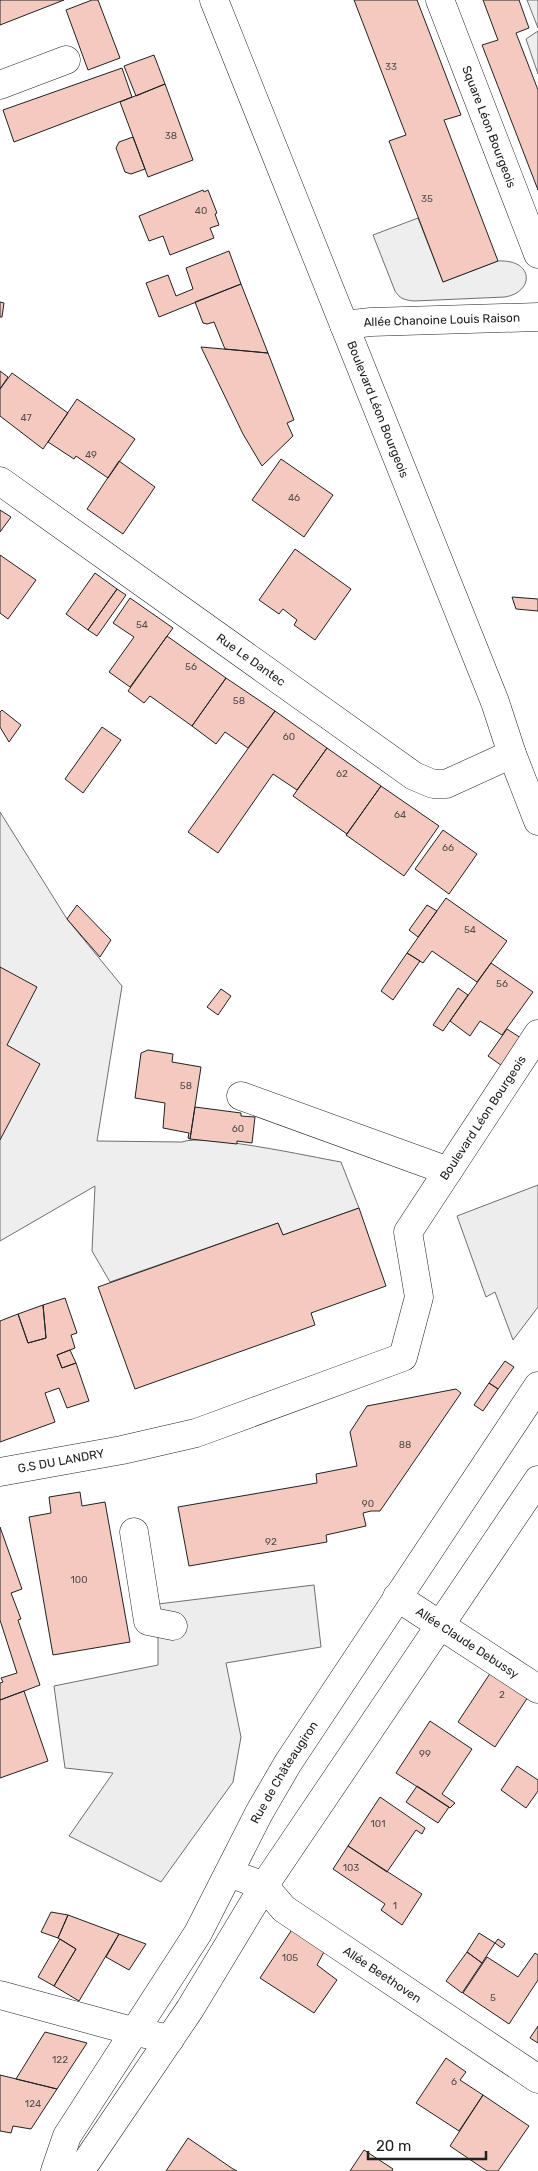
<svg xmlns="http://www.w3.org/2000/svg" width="538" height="2171" font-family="Rubik,sans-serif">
<rect width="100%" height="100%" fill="#fff"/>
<path fill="#eee" stroke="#6f6f6f" d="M 527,0 L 538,0 L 538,28 Z
M 538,31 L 538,74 L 526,39 Z
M 418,218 L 443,282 L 498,261 C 534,259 535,292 505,297 L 414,301 C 405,300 400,299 395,291 L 373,235 Z
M 0,812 L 67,919 L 122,986 L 97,1141 L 182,1142 C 204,1133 312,1157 341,1162 L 359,1208 L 283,1235 L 278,1223 L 110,1282 L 92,1251 L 95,1186 L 0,1241 Z"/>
<path fill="#ededed" stroke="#6f6f6f" d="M 538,1185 L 538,1307 L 513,1340 L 495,1292 L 486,1297 L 457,1216 Z
M 314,1585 L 321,1647 L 226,1663 L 241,1737 L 233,1782 L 161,1882 L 69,1836 L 113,1773 L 65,1768 L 54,1686 L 158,1665 L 158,1604 Z"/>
<path fill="#f3c9c0" stroke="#222" d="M 0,0 L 64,0 L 0,25 Z
M 92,0 L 98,0 L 120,58 L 88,70 L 66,10 Z
M 354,0 L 417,0 L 461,115 L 444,120 L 498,261 L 443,282 L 389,141 L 406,135 Z
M 483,0 L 519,0 L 529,28 L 516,33 L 538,90 L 538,190 L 482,45 L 498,40 Z
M 154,55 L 165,84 L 136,96 L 124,66 Z
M 122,68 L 132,97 L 14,142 L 3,110 Z
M 165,84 L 193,160 L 148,177 L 120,102 Z
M 133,137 L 145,169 L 131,174 L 125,172 L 116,148 L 119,142 Z
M 203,190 L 204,192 L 208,190 L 217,213 L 215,214 L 219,225 L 210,228 L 214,238 L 170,255 L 163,236 L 149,241 L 139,216 Z
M 229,251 L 241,284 L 159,317 L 146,283 L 168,275 L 176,296 L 193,289 L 186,268 Z
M 241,284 L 268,353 L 225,349 L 214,322 L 207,324 L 203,323 L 195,302 Z
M 0,302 L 4,303 L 2,317 L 0,317 Z
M 201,347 L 268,353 L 294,420 L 287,423 L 293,436 L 262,466 L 243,434 Z
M 0,371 L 8,377 L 0,389 Z
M 12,373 L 68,413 L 43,449 L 0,416 L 0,389 Z
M 77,399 L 135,439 L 108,478 L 76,456 L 74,459 L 48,442 Z
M 281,459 L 333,495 L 304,537 L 252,500 Z
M 119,461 L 155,487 L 123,534 L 87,509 Z
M 0,510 L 11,517 L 0,532 Z
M 295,549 L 351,589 L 315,640 L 294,625 L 297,620 L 283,609 L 279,614 L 259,600 Z
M 0,555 L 36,580 L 8,619 L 0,613 Z
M 95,573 L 117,589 L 88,630 L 66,614 Z
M 117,589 L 126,595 L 97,636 L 88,630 Z
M 512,597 L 538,599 L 538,611 L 516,609 Z
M 130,598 L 173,628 L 130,687 L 109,672 L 134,637 L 113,623 Z
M 167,636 L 226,678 L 192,726 L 150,696 L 144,703 L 128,691 Z
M 226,678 L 275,711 L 248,748 L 225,732 L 216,744 L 192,726 Z
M 2,710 L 21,725 L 9,742 L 0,727 L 0,712 Z
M 275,711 L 327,748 L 297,790 L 273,774 L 218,853 L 188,832 Z
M 102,727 L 121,740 L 83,793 L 65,779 Z
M 327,748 L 381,786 L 347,834 L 293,796 Z
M 381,786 L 439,826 L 404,876 L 346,835 Z
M 443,830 L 477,854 L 449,894 L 415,869 Z
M 446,898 L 507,941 L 477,982 L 432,951 L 423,963 L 407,953 Z
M 77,905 L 111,940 L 100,957 L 67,919 Z
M 427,905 L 437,911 L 418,937 L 409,930 Z
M 407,953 L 420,961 L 393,1000 L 381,991 Z
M 491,963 L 533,992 L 502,1035 L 480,1021 L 470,1036 L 450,1021 Z
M 0,967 L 37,987 L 7,1045 L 40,1064 L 0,1140 Z
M 458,988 L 468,995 L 443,1031 L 433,1025 Z
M 221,989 L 231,996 L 218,1015 L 207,1007 Z
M 507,1029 L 524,1040 L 505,1068 L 488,1056 Z
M 148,1050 L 173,1054 L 172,1062 L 201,1067 L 190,1139 L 188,1138 L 189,1133 L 163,1128 L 165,1103 L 135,1098 L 141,1053 Z
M 195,1107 L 241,1113 L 241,1116 L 255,1117 L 252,1143 L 237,1141 L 237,1144 L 190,1139 Z
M 359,1208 L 386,1286 L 311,1313 L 315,1325 L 135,1389 L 98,1287 L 278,1223 L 283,1235 Z
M 65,1298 L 77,1333 L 71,1335 L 75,1348 L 57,1355 L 62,1368 L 76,1363 L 89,1401 L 67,1408 L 59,1388 L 45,1393 L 55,1422 L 0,1442 L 0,1321 L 18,1314 L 28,1343 L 46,1338 L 43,1305 Z
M 43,1305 L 46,1338 L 28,1343 L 18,1314 Z
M 70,1350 L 76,1363 L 62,1368 L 57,1355 Z
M 505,1361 L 514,1367 L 498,1389 L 489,1383 Z
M 489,1383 L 498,1389 L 483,1411 L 474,1405 Z
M 456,1389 L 461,1393 L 380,1511 L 371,1511 L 363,1513 L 366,1526 L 326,1535 L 327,1542 L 189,1566 L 178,1507 L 317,1483 L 316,1474 L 357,1466 L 350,1432 L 367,1406 Z
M 80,1492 L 82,1506 L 105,1502 L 130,1642 L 53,1655 L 29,1517 L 51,1513 L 49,1497 Z
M 0,1527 L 22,1589 L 11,1593 L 21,1619 L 18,1620 L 40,1685 L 0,1700 L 0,1683 L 3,1682 L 1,1678 L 17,1673 L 0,1620 Z
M 491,1672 L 528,1697 L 495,1747 L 458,1722 Z
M 24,1691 L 48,1761 L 0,1778 L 0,1700 Z
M 430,1721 L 472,1749 L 442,1794 L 455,1803 L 450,1808 L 396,1773 Z
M 517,1766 L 538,1780 L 538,1791 L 526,1808 L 501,1790 Z
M 417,1786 L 449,1807 L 438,1823 L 406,1802 Z
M 380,1797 L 425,1828 L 422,1834 L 416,1830 L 387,1872 L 348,1846 Z
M 348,1846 L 422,1894 L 402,1925 L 381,1910 L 385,1904 L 333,1869 Z
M 51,1912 L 68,1915 L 58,1938 L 41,1932 Z
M 68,1915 L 119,1934 L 79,2001 L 54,1986 L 76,1949 L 58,1938 Z
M 293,1928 L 325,1950 L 317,1965 L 337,1980 L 314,2013 L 260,1978 Z
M 479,1933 L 495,1943 L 482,1963 L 467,1952 Z
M 119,1934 L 146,1944 L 129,1970 L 106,1957 Z
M 60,1939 L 76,1949 L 54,1986 L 38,1977 Z
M 498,1939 L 505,1944 L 502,1948 L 495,1943 Z
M 467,1952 L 482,1963 L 462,1993 L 446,1981 Z
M 535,1953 L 538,1955 L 538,1980 L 509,2024 L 463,1993 L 487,1957 L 518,1977 Z
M 538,2026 L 538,2043 L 530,2038 Z
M 45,2032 L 87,2043 L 57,2089 L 16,2079 Z
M 446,2058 L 466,2072 L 460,2080 L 483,2095 L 459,2131 L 416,2103 Z
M 0,2075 L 57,2089 L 31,2129 L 13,2126 L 11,2133 L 0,2131 Z
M 483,2095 L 529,2126 L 498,2171 L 487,2171 L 450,2146 Z
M 188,2138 L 233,2169 L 237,2171 L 166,2171 Z
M 364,2150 L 393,2169 L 392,2171 L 350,2171 Z"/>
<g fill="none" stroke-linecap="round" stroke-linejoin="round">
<defs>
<g id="minor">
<path id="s1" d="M 440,0 L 538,254"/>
<path d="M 0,85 L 66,60"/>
<path id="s2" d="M 344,325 L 371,322 L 538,317"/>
<path id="s3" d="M 0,481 L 414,776 L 433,784 L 446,784 L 512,754"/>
<path d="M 241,1096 L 448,1171"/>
<path id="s4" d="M 0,1472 L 122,1450 L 196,1433 L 403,1357 L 419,1297 L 408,1232 L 538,1034"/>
<path d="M 134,1532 L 148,1621 L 173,1626"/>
<path id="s5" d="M 397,1597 L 538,1689"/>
<path id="s6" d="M 229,1873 L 264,1886 L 284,1909 L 538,2079"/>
<path d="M 0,1995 L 136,2032 L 170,2039"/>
</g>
<g id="major">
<path id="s7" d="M 214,0 L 495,702 L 512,754 L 538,821"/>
<path id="s8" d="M 55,2171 L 67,2136 L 198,1933 L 259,1813 L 288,1763 L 538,1386"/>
<path d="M 76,2171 L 87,2161 L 190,2009 L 264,1886 L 538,1480"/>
</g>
</defs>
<use href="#minor" stroke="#222" stroke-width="29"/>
<use href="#major" stroke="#222" stroke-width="29"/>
<use href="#minor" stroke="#fff" stroke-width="28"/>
<use href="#major" stroke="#fff" stroke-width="28"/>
</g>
<g text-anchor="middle" stroke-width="4" stroke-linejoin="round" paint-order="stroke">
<g font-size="10" fill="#564c4a">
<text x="391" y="70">33</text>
<text x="171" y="139">38</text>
<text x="427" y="202">35</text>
<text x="201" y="214">40</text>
<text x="26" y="421">47</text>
<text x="91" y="458">49</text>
<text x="294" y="501">46</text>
<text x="142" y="628">54</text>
<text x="191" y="670">56</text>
<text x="239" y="704">58</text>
<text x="289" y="740">60</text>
<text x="342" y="777">62</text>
<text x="400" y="818">64</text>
<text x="448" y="851">66</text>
<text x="470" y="933">54</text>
<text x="502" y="987">56</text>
<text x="186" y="1089">58</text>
<text x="238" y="1132">60</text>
<text x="405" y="1448">88</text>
<text x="368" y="1507">90</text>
<text x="271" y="1545">92</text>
<text x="79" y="1583">100</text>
<text x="502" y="1698">2</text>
<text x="425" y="1757">99</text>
<text x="378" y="1827">101</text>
<text x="351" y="1871">103</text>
<text x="395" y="1909">1</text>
<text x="290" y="1961">105</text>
<text x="493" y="2001">5</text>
<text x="60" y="2063">122</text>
<text x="454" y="2085">6</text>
<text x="33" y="2107">124</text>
</g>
<g font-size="12" fill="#222" stroke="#fff">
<text dy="4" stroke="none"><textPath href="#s1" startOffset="136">Square Léon Bourgeois</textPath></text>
<text dy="4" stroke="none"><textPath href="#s2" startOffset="98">Allée Chanoine Louis Raison</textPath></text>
<text dy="4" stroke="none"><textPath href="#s7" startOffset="441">Boulevard Léon Bourgeois</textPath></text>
<text dy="4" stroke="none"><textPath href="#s3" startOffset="308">Rue Le Dantec</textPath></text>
<text dy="4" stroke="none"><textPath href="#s4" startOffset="685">Boulevard Léon Bourgeois</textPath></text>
<text dy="4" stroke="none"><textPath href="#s4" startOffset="62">G.S DU LANDRY</textPath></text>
<text dy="4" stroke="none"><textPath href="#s5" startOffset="84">Allée Claude Debussy</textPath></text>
<text dy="4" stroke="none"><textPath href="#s8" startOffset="461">Rue de Châteaugiron</textPath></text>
<text dy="4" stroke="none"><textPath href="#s6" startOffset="186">Allée Beethoven</textPath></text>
</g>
</g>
<path d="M368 2151v8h118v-8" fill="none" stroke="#222222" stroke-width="2.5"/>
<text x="376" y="2151" font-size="15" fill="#222222" stroke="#ffffff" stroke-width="4" paint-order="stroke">20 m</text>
</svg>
